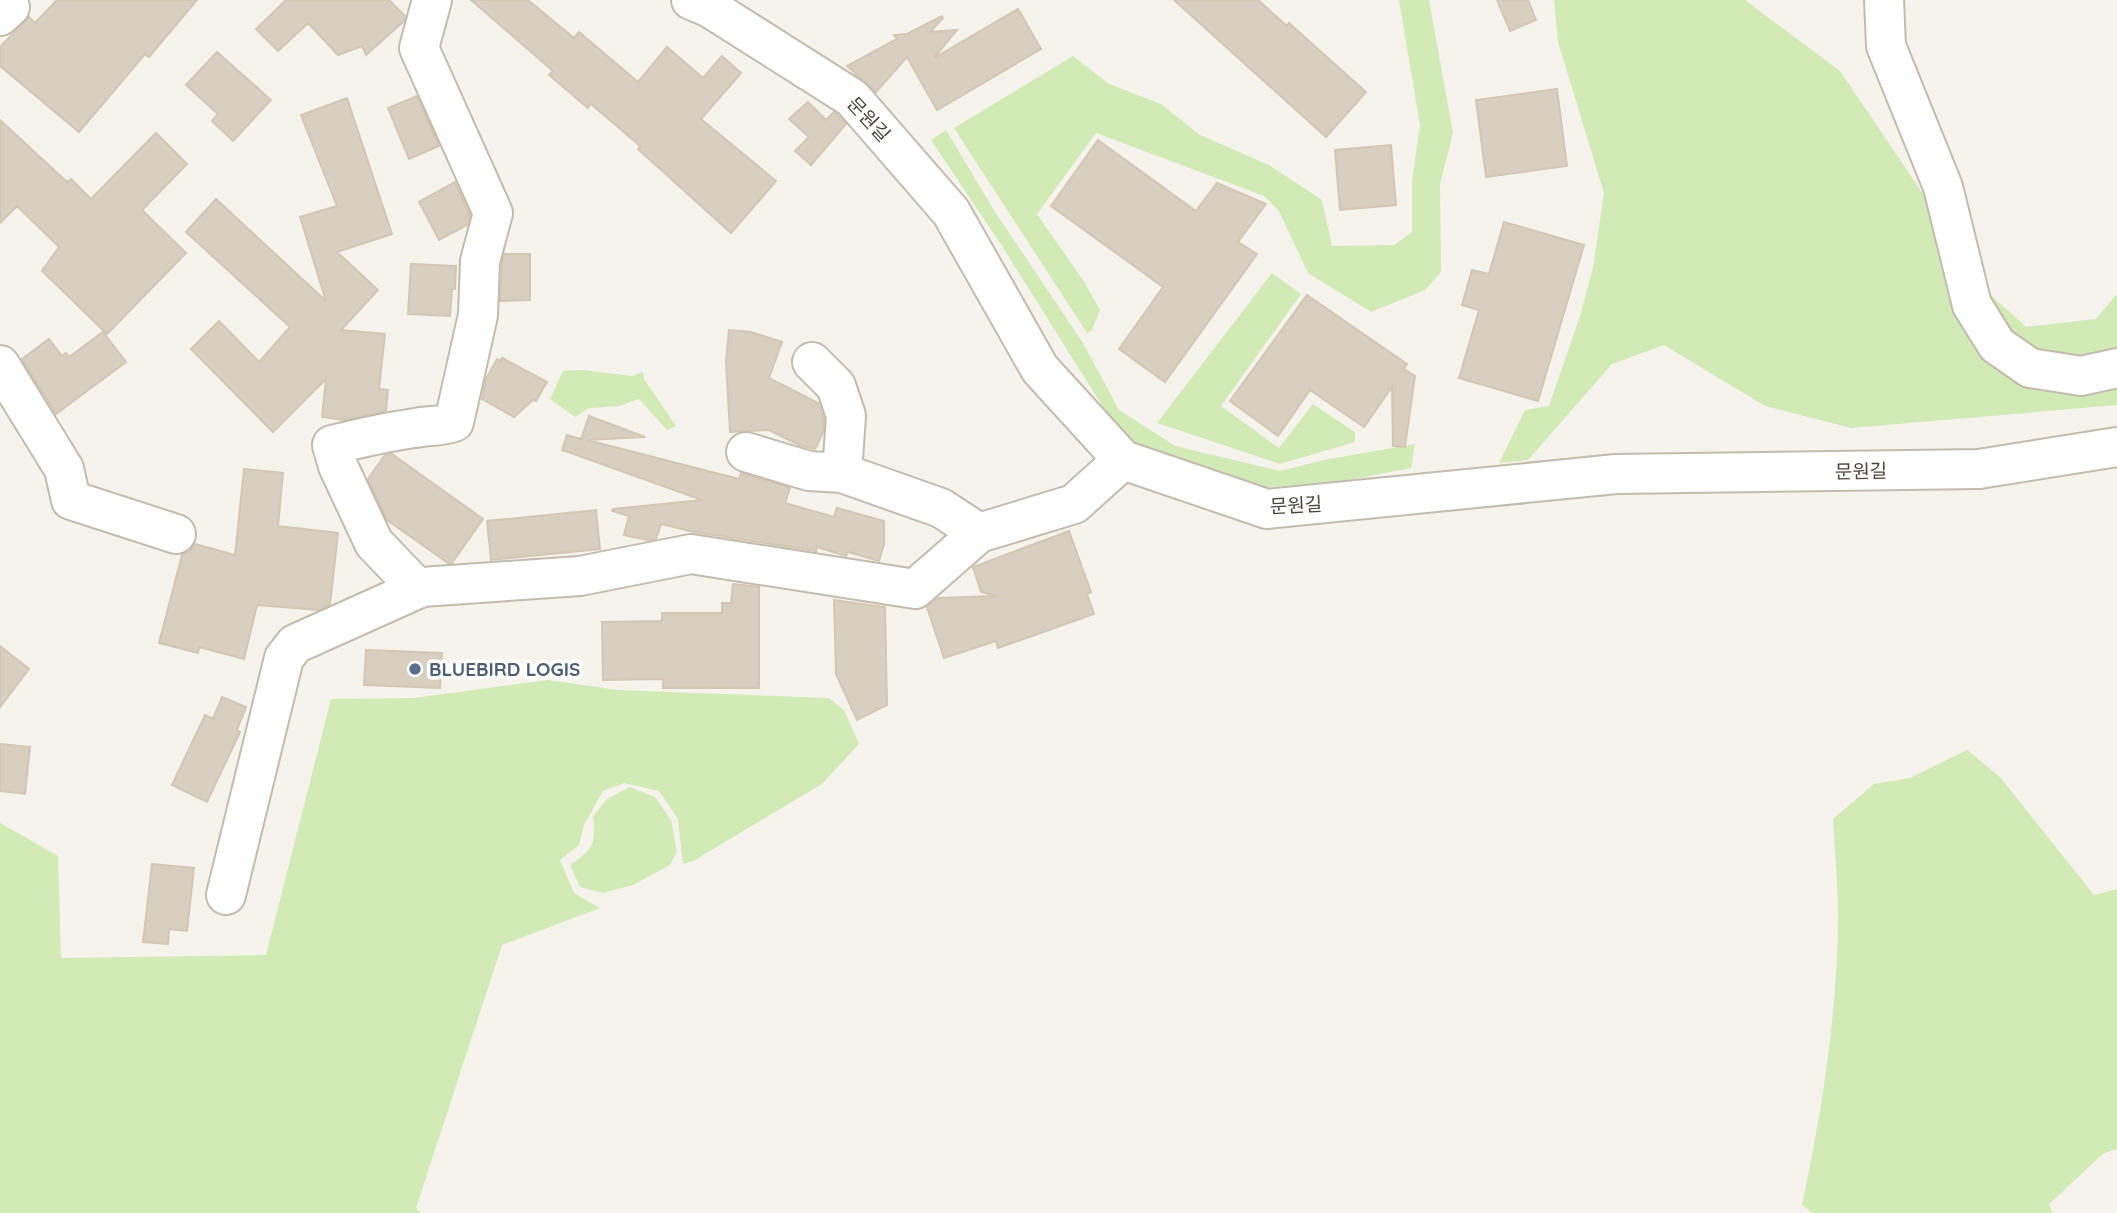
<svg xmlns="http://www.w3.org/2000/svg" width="2117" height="1213" font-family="Quicksand,'Noto Sans KR',sans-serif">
<rect width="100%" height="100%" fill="#f6f3ec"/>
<path fill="#d2eab5" d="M 1399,0 L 1429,0 L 1453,133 L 1440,184 L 1441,272 L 1425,290 L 1371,312 L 1308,273 L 1279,211 L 1264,196 L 1096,133 L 1037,214 L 1085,283 L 1100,310 L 1092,330 L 1087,333 L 954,128 L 1073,56 L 1109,84 L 1161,104 L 1200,135 L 1269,165 L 1322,200 L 1332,246 L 1394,245 L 1412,232 L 1412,181 L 1420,125 Z
M 1554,0 L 1745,0 L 1840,71 L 1934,210 L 1961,268 L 2026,327 L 2096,319 L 2117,294 L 2117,405 L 1851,428 L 1765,406 L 1664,345 L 1612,364 L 1528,460 L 1499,463 L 1525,410 L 1549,406 L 1580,316 L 1593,268 L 1604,193 L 1558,42 Z
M 946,130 L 995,212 L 1083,343 L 1119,410 L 1175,446 L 1280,471 L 1324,460 L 1415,444 L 1411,468 L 1329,484 L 1267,487 L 1135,443 L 1103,407 L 1002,246 L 931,140 Z
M 1272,273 L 1301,294 L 1221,406 L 1279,448 L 1313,404 L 1355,432 L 1355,442 L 1280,464 L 1157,423 Z
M 583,370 L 632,376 L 643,372 L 644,379 L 676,426 L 667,430 L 639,399 L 619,406 L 589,408 L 575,417 L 550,399 L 563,371 Z
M 548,680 L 618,690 L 829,698 L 844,710 L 859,744 L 822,784 L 693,861 L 683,864 L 678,819 L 659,791 L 624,783 L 603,791 L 584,825 L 579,845 L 560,860 L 574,893 L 600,908 L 502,945 L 416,1208 L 421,1213 L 0,1213 L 0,823 L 58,856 L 61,958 L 266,955 L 331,699 L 414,698 Z
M 1967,750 L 2000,777 L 2094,895 L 2117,889 L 2117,1149 L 2104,1153 L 2049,1204 L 2052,1213 L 1813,1213 L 1802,1205 C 1822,1112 1837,1015 1838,920 C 1838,886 1835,852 1833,819 L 1874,784 L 1910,778 Z
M 630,787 L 655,797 L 671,820 L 677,851 L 670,865 L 633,885 L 603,893 L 580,887 L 570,865 C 593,849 596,846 593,816 L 607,799 Z"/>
<path fill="#d8cfc1" stroke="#d3c7b4" stroke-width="2" d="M 57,0 L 197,0 L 149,57 L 145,54 L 79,132 L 0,66 L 0,47 L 29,17 L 35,23 Z
M 286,0 L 389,0 L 405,16 L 403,22 L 366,55 L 362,46 L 338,55 L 308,23 L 278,51 L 256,29 Z
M 471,0 L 528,0 L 574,38 L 579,32 L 638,82 L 667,47 L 703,78 L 722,56 L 741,73 L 701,119 L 776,181 L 731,233 L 638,149 L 640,146 L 591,104 L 588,108 L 549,75 L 553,71 Z
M 1174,0 L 1258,0 L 1287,26 L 1289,23 L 1366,92 L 1326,137 Z
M 1497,0 L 1528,0 L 1536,20 L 1510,31 Z
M 1018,9 L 1041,49 L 937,110 L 907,57 L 876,92 L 847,66 L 897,39 L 894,35 L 907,34 L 942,16 L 943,18 L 930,32 L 957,30 L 934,58 Z
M 217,52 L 271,100 L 233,141 L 212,121 L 218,114 L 186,85 Z
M 1557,89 L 1567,166 L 1486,177 L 1476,100 Z
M 417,96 L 439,146 L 409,159 L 388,108 Z
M 347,98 L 392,234 L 337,252 L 378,290 L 341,330 L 385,334 L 379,389 L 388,390 L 386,411 L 344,420 L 322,417 L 326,379 L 273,432 L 191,349 L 219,321 L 259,362 L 290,327 L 186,232 L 216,199 L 326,301 L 300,217 L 337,206 L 301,115 Z
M 808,102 L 826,120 L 834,112 L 846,124 L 811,165 L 795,151 L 809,137 L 789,119 Z
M 0,120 L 67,182 L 71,179 L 91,199 L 156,133 L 187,164 L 142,210 L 186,253 L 107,334 L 42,271 L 59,247 L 17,206 L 0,223 Z
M 1098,140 L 1196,211 L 1217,183 L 1266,204 L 1238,242 L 1257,254 L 1165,382 L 1119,349 L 1163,287 L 1051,206 Z
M 1391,145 L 1396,205 L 1340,210 L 1335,150 Z
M 455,182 L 470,215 L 467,225 L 439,240 L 419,202 Z
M 1504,222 L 1584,245 L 1538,401 L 1459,378 L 1479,310 L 1462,305 L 1472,270 L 1489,274 Z
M 504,254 L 530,254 L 530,300 L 500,301 L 502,264 Z
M 411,264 L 456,266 L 455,289 L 452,289 L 450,316 L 408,314 Z
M 1307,295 L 1407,364 L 1404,369 L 1415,376 L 1405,447 L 1393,446 L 1392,387 L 1364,427 L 1310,390 L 1278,436 L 1230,401 Z
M 729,330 L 751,332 L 782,342 L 769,378 L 818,403 L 824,419 L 823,433 L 815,449 L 799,445 L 769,430 L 730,432 L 726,362 Z
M 103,332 L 126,362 L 56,414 L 22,359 L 49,339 L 62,356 L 66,353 L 69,357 Z
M 502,358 L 547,382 L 536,401 L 533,400 L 514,417 L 482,399 L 486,379 L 497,359 L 501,361 Z
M 589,416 L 645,437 L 587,440 L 739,479 L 741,473 L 790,488 L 785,503 L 834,517 L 837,508 L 884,521 L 884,544 L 879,561 L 848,552 L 846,556 L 817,547 L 816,551 L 694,532 L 661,524 L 656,539 L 647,540 L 624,535 L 629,516 L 612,511 L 613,509 L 702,500 L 562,450 L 567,435 L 581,439 Z
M 392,454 L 483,519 L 452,563 L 448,563 L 387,520 L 368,479 L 385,455 Z
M 244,469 L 283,473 L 278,526 L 338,533 L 330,604 L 318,610 L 257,605 L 244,659 L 199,647 L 198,653 L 159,643 L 182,555 L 190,551 L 195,544 L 235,555 Z
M 596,510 L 600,549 L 491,560 L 487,521 Z
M 1069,531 L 1091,592 L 1087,594 L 1094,614 L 998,648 L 996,641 L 944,658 L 927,607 L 938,598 L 997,596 L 981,592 L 973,567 Z
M 733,584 L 759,587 L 759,688 L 663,688 L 663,679 L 603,680 L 602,622 L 662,621 L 662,613 L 722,613 L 722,603 L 731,603 Z
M 834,600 L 885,607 L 887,705 L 857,720 L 836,674 Z
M 0,646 L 29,669 L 0,707 Z
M 366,650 L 442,653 L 440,688 L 364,685 Z
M 222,697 L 246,707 L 237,730 L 240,732 L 207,802 L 172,785 L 205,715 L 213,719 Z
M 0,744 L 30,747 L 25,794 L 0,791 Z
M 152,864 L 194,868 L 187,931 L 169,929 L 168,944 L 143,942 Z"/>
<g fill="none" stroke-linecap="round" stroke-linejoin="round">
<defs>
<path id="minor" d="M 691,0 L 710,8 L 852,98 L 951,212 L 1040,369 L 1123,460 L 1267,509 L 1616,474 L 1979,469 L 2117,447
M 1884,0 L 1886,46 L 1943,187 L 1972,305 L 1997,345 L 2030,368 L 2081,376 L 2117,368
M 0,16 L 10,7
M 812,362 L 836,386 L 846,416 L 842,473
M 0,365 L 64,469 L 71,500 L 176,534
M 746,452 L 809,471 L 842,473 L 941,508 L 979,533
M 418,589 L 374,543 L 338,466 L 332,445 C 360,438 387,432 415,428 C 429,425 441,427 454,422 L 478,315 L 480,261 L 493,213 L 419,48 L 432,0
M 226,895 L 284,658 L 295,644 L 422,587 L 580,576 L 691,554 L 915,589 L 979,533 L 1074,504 L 1123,460"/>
</defs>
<use href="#minor" stroke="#c2bbae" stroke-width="42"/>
<use href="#minor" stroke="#fff" stroke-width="38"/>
</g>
<circle fill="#5c6f8a" stroke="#fff" stroke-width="2.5" cx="415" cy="669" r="7"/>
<g text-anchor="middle" stroke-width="7" stroke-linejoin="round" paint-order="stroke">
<g font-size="19" fill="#4b4439" stroke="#fff">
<text transform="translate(869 119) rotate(47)" y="7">문원길</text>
<text transform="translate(1861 471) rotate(-1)" y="7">문원길</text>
<text transform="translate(1296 505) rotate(-3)" y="7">문원길</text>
</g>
<g font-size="19" font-weight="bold" fill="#4e5e75" stroke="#fff" text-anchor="start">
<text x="429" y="676">BLUEBIRD LOGIS</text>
</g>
</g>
</svg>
